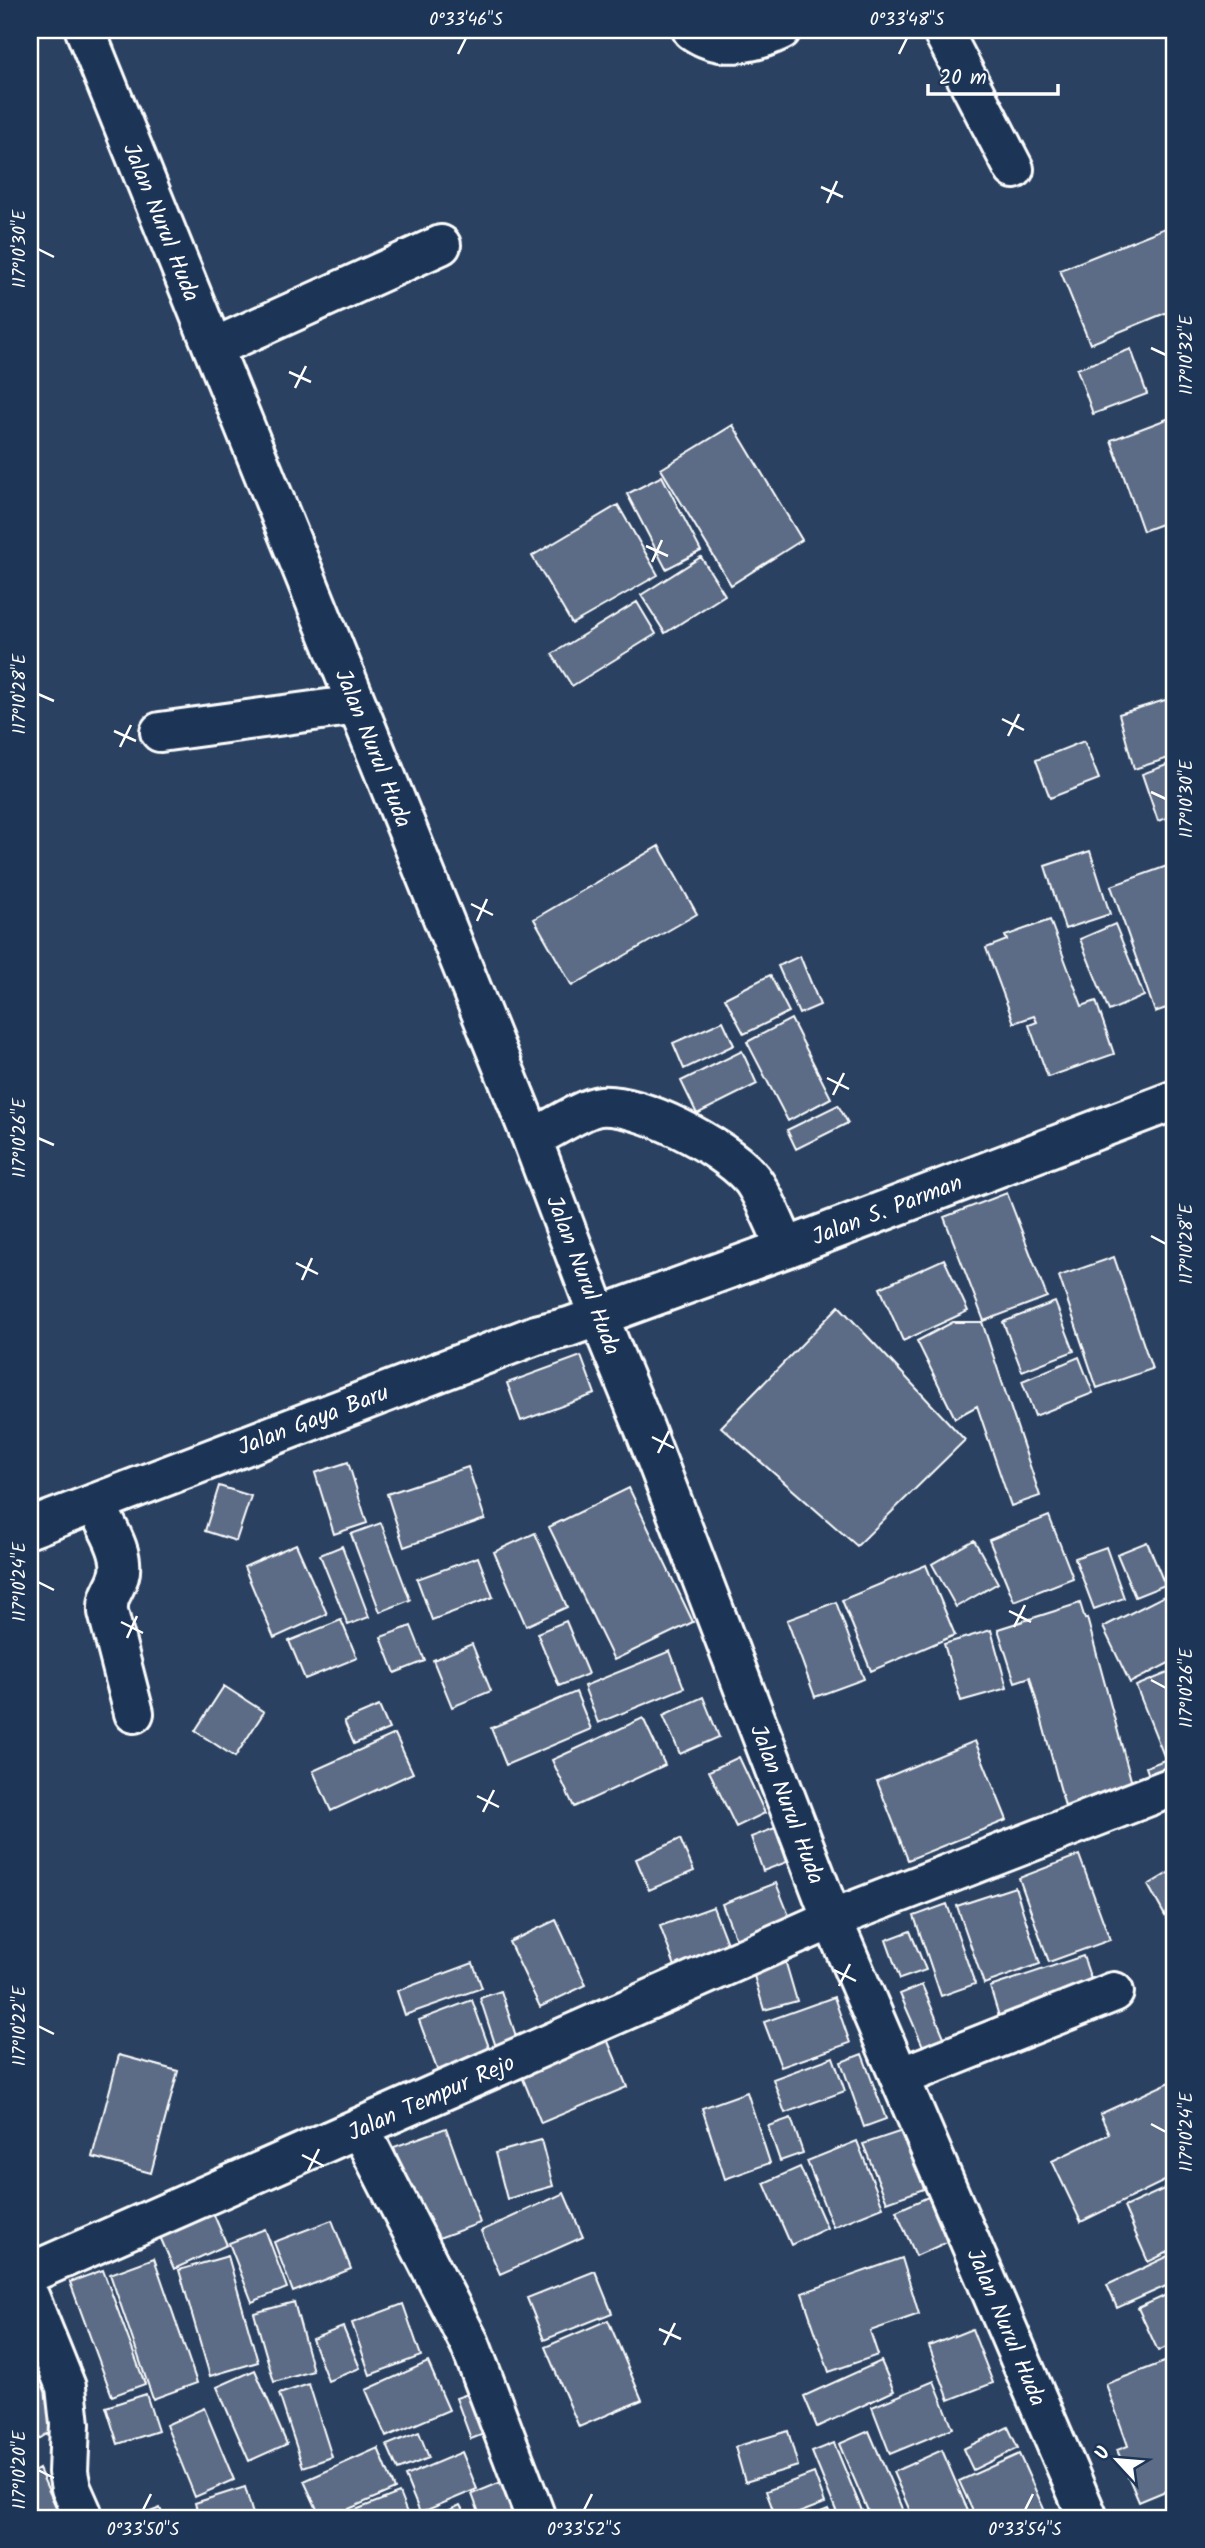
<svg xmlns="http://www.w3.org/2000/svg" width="1205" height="2548" font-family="Kalam,sans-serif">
<rect width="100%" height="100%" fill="#2a4161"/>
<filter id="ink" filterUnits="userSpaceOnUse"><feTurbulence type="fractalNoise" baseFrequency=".0143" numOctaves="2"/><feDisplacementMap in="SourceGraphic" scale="14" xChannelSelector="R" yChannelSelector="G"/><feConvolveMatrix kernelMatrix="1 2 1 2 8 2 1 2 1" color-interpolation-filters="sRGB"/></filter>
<g filter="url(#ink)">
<path fill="#5b6c86" stroke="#fff" stroke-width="2" d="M 1165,228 L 1175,253 L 1175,309 L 1090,344 L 1060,270 Z
M 1131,349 L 1147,394 L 1093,414 L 1077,369 Z
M 1175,416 L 1175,519 L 1143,531 L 1111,440 Z
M 733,425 L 802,540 L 731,585 L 661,469 Z
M 662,476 L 701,551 L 666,569 L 627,494 Z
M 618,505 L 658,575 L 572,624 L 532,556 Z
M 1175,529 L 1175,558 L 1164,535 Z
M 701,557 L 725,595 L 665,633 L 641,595 Z
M 637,602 L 656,634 L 572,686 L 552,654 Z
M 1175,697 L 1175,756 L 1134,769 L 1119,714 Z
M 1084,741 L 1099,779 L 1050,798 L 1036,760 Z
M 1175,762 L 1175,815 L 1158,821 L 1142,774 Z
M 659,846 L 697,914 L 572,986 L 534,919 Z
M 1090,851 L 1110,914 L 1065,929 L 1045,866 Z
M 1167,866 L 1175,889 L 1175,1005 L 1155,1012 L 1111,886 Z
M 1050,920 L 1082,1006 L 1096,1001 L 1114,1054 L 1048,1077 L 1029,1025 L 1037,1022 L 1034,1016 L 1014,1023 L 986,948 L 1007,940 L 1005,936 Z
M 1115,924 L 1144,996 L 1109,1011 L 1080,939 Z
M 800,956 L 820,1005 L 799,1014 L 778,966 Z
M 770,975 L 789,1012 L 744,1034 L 725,998 Z
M 791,1019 L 831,1098 L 788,1121 L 747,1042 Z
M 723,1021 L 734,1045 L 684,1069 L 673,1043 Z
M 742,1051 L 757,1084 L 697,1114 L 681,1081 Z
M 838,1105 L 848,1123 L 796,1149 L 787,1130 Z
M 1007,1193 L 1047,1297 L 984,1321 L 944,1217 Z
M 1114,1257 L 1152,1369 L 1097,1388 L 1059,1276 Z
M 944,1259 L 968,1311 L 903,1341 L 880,1288 Z
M 1055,1302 L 1074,1351 L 1022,1371 L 1003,1322 Z
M 839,1306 L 965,1440 L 857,1546 L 721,1427 Z
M 953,1322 L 982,1322 L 1040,1496 L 1011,1506 L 977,1406 L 955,1418 L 917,1341 Z
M 581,1356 L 595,1394 L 521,1421 L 507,1383 Z
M 1079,1357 L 1093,1393 L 1035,1416 L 1022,1381 Z
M 348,1462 L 367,1523 L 334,1534 L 315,1473 Z
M 468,1467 L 485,1519 L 404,1547 L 387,1494 Z
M 219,1486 L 251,1496 L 236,1541 L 205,1531 Z
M 629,1488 L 693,1622 L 614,1660 L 549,1527 Z
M 1049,1516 L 1073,1578 L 1014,1601 L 989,1540 Z
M 381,1523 L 410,1600 L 380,1612 L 351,1534 Z
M 535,1533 L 567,1607 L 526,1626 L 494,1552 Z
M 974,1540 L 998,1583 L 956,1607 L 932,1564 Z
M 1147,1542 L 1165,1585 L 1135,1597 L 1117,1554 Z
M 296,1544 L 327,1614 L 274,1638 L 244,1567 Z
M 342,1546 L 369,1617 L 348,1625 L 320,1555 Z
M 1106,1547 L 1124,1598 L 1094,1609 L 1075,1558 Z
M 478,1557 L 493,1597 L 432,1620 L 417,1579 Z
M 926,1565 L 955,1635 L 871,1671 L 842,1600 Z
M 1168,1594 L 1175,1608 L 1175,1660 L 1130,1683 L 1103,1627 Z
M 836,1602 L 864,1679 L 815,1697 L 787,1620 Z
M 1080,1603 L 1085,1619 L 1087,1618 L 1134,1791 L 1066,1810 L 1030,1677 L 1015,1682 L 998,1629 Z
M 341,1620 L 357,1658 L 305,1679 L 289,1641 Z
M 566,1621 L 588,1674 L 559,1686 L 537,1633 Z
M 411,1626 L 425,1661 L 395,1673 L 381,1637 Z
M 991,1630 L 1007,1688 L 961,1701 L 944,1644 Z
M 472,1644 L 491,1691 L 452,1707 L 433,1660 Z
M 670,1651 L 684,1688 L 598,1723 L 584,1686 Z
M 1175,1670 L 1175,1751 L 1164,1756 L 1136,1686 Z
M 224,1686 L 264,1712 L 235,1757 L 195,1731 Z
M 576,1692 L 591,1729 L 506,1765 L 491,1728 Z
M 703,1697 L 719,1737 L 680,1754 L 663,1715 Z
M 379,1706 L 389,1729 L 354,1744 L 344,1721 Z
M 643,1718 L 665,1765 L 574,1807 L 552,1760 Z
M 395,1734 L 413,1773 L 331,1811 L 313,1771 Z
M 975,1741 L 1007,1820 L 908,1860 L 877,1781 Z
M 1175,1756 L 1175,1776 L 1152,1784 L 1146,1767 Z
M 739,1757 L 765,1813 L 736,1827 L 709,1771 Z
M 775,1828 L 787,1862 L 763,1871 L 751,1837 Z
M 680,1839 L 694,1871 L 649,1890 L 636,1859 Z
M 1079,1855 L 1110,1940 L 1049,1962 L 1019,1878 Z
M 1175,1869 L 1175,1934 L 1148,1885 Z
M 776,1883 L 790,1918 L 736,1939 L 722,1904 Z
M 1015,1887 L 1040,1964 L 984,1984 L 957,1906 Z
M 947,1904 L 975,1984 L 941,1996 L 914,1916 Z
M 713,1907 L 731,1954 L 678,1974 L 660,1926 Z
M 556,1920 L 586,1985 L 540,2007 L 509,1942 Z
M 910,1931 L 926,1970 L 900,1979 L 886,1940 Z
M 1083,1956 L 1096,1994 L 1002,2026 L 990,1987 Z
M 785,1960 L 797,2001 L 764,2010 L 752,1969 Z
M 473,1963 L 482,1988 L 405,2015 L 397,1991 Z
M 922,1985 L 947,2044 L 926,2053 L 900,1994 Z
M 501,1991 L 518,2042 L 497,2050 L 480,1998 Z
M 834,1997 L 850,2043 L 781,2067 L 764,2022 Z
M 472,2000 L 491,2053 L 438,2072 L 419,2020 Z
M 607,2039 L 627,2087 L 541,2123 L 521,2074 Z
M 862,2054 L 886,2119 L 864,2127 L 841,2062 Z
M 119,2055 L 178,2071 L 151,2173 L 92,2157 Z
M 833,2057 L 845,2091 L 785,2113 L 773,2079 Z
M 1170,2082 L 1175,2093 L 1175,2176 L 1081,2222 L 1052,2161 L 1109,2134 L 1100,2114 Z
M 747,2092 L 770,2163 L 725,2179 L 702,2108 Z
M 791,2118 L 803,2153 L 780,2161 L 768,2126 Z
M 446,2128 L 480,2223 L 428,2242 L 394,2147 Z
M 905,2130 L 924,2189 L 887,2202 L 863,2144 Z
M 541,2140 L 553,2186 L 507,2199 L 495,2153 Z
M 857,2141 L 883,2207 L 833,2227 L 807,2161 Z
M 800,2167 L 827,2228 L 791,2245 L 764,2183 Z
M 1175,2184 L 1175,2249 L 1148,2262 L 1124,2207 Z
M 564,2193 L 583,2237 L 500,2274 L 481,2231 Z
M 928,2197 L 947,2242 L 916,2256 L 896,2211 Z
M 211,2208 L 227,2245 L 174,2269 L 158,2232 Z
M 332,2220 L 351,2269 L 293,2292 L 274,2242 Z
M 265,2229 L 287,2288 L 252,2302 L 229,2243 Z
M 1175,2253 L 1175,2282 L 1117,2308 L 1107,2285 Z
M 228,2256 L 258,2362 L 210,2376 L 179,2270 Z
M 154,2258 L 197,2383 L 153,2399 L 110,2274 Z
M 902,2258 L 919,2314 L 870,2331 L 878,2355 L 829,2372 L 802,2293 Z
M 103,2270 L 145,2384 L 112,2396 L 70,2282 Z
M 595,2271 L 612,2313 L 544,2340 L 527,2298 Z
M 1175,2291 L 1175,2343 L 1158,2351 L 1138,2308 Z
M 294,2302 L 313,2371 L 274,2382 L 254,2313 Z
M 403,2304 L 421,2356 L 370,2375 L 352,2323 Z
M 608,2320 L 642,2400 L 579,2427 L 545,2347 Z
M 343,2327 L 360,2368 L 328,2381 L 312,2339 Z
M 972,2329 L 993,2383 L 949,2400 L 929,2346 Z
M 30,2333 L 60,2425 L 30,2445 Z
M 1175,2358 L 1175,2487 L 1139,2502 L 1117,2450 L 1128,2446 L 1106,2384 Z
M 881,2361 L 894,2391 L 817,2427 L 804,2396 Z
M 428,2362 L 449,2410 L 386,2437 L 366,2390 Z
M 255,2370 L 287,2444 L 249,2461 L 217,2387 Z
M 934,2381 L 953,2428 L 890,2454 L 872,2407 Z
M 309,2384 L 332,2457 L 303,2467 L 279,2394 Z
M 479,2390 L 494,2430 L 471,2439 L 456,2398 Z
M 146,2394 L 158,2431 L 118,2444 L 106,2407 Z
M 204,2408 L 234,2480 L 195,2497 L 166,2425 Z
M 1008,2427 L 1018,2448 L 973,2470 L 963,2449 Z
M 788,2431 L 798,2466 L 745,2482 L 735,2447 Z
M 869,2431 L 906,2518 L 871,2518 L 839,2444 Z
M 419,2432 L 429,2458 L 398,2470 L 387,2445 Z
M 834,2443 L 865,2518 L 839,2518 L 812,2452 Z
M 378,2448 L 395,2489 L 328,2518 L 321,2518 L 304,2481 Z
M 942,2450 L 971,2518 L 913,2518 L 893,2472 Z
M 462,2452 L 477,2489 L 420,2513 L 405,2476 Z
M 1019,2454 L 1048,2518 L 976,2518 L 959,2481 Z
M 39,2469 L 61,2518 L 30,2518 L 30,2474 Z
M 814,2473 L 825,2503 L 786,2518 L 776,2518 L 766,2491 Z
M 506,2480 L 521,2518 L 481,2518 L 472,2494 Z
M 245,2487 L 254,2518 L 199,2518 L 195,2503 Z
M 399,2493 L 409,2518 L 335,2518 Z
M 460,2505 L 467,2518 L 433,2518 Z
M 160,2508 L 164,2518 L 135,2518 Z
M 828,2509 L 832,2518 L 806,2518 Z"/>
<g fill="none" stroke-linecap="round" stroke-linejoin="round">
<defs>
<path id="minor" d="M 85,30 L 532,1139 L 598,1315 L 645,1430 L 832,1919 L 1088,2518
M 692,30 C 720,50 753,44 781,30
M 942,30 L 1014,169
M 213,348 L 441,245
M 160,732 L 357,705
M 532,1139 C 548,1131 585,1107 600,1106 C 641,1103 722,1146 749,1176 C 761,1188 778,1231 786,1248
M 95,1503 C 104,1523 126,1553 119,1576 C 114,1592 107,1594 108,1612 L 134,1713
M 30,1528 L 536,1335 L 569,1327 L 786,1248 L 1175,1100
M 900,2077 L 1114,1992
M 360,2129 L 470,2344 L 536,2518
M 30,2273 L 832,1919 L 1175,1786
M 30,2298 L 66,2387 L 70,2424 L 68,2472 L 71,2488 L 82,2513"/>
</defs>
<use href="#minor" stroke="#fff" stroke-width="44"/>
<use href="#minor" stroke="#1d3557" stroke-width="38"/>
</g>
</g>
<path fill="none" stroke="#fff" stroke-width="2.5" d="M 458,54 L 466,38M 899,54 L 907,38M 821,187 L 843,197M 827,203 L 837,181M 38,249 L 54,257M 1151,348 L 1166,355M 289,372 L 311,382M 295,388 L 306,366M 646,546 L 668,556M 652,562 L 662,540M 38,694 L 54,701M 1002,719 L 1024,730M 114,731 L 136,741M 1008,736 L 1019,714M 120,747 L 131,725M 1151,792 L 1166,799M 471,904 L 493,915M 477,921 L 487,899M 827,1078 L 849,1089M 833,1095 L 844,1073M 38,1138 L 54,1145M 1151,1236 L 1166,1244M 296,1263 L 318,1274M 302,1280 L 312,1258M 652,1437 L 674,1448M 658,1453 L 669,1431M 38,1582 L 54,1590M 1009,1611 L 1031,1622M 121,1622 L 143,1633M 1014,1627 L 1025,1605M 127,1638 L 137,1616M 1151,1680 L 1166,1688M 477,1796 L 499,1807M 483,1812 L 494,1790M 834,1970 L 856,1981M 839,1986 L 850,1964M 38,2026 L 54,2034M 1151,2124 L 1166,2132M 302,2155 L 324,2166M 308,2171 L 319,2149M 659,2329 L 681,2339M 664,2345 L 675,2323M 38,2470 L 54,2478M 143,2510 L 151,2494M 584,2510 L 592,2494M 1025,2510 L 1033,2494"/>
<g text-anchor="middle" stroke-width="7" stroke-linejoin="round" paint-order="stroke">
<g font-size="23" fill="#fff" stroke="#1d3557">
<text transform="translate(162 222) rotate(68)" y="8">Jalan Nurul Huda</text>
<text transform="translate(374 748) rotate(68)" y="8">Jalan Nurul Huda</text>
<text transform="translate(887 1209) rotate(-21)" y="8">Jalan S. Parman</text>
<text transform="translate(584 1275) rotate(69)" y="8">Jalan Nurul Huda</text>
<text transform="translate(313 1419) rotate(-21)" y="8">Jalan Gaya Baru</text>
<text transform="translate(788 1804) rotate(69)" y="8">Jalan Nurul Huda</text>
<text transform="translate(431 2097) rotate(-24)" y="8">Jalan Tempur Rejo</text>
<text transform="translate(1007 2327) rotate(67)" y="8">Jalan Nurul Huda</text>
</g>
</g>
<rect width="1205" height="2548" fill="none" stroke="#1d3557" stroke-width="77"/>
<g transform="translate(1117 2460) rotate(296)" stroke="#1d3557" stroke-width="5" paint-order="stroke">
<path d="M0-5L12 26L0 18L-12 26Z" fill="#ffffff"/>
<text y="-10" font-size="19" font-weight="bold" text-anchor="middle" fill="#ffffff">U</text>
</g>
<path d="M928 84v10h130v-10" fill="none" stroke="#ffffff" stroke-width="3.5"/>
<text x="939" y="84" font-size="21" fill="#ffffff" stroke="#1d3557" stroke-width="5" paint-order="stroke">20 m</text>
<rect x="38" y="38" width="1128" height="2472" fill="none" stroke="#fff" stroke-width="2.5"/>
<g font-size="18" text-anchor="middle" fill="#fff">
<text x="466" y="25">0°33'46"S</text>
<text x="907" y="25">0°33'48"S</text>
<text transform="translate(19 249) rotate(-90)" y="6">117°10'30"E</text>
<text transform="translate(1186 355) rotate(-90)" y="6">117°10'32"E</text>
<text transform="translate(19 694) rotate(-90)" y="6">117°10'28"E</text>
<text transform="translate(1186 799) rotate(-90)" y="6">117°10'30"E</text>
<text transform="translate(19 1138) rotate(-90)" y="6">117°10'26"E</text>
<text transform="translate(1186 1244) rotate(-90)" y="6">117°10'28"E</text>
<text transform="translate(19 1582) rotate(-90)" y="6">117°10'24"E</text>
<text transform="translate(1186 1688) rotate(-90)" y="6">117°10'26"E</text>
<text transform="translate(19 2026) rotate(-90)" y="6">117°10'22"E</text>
<text transform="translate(1186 2132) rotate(-90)" y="6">117°10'24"E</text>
<text transform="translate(19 2470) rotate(-90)" y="6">117°10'20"E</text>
<text x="143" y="2535">0°33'50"S</text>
<text x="584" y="2535">0°33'52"S</text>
<text x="1025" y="2535">0°33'54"S</text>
</g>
</svg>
